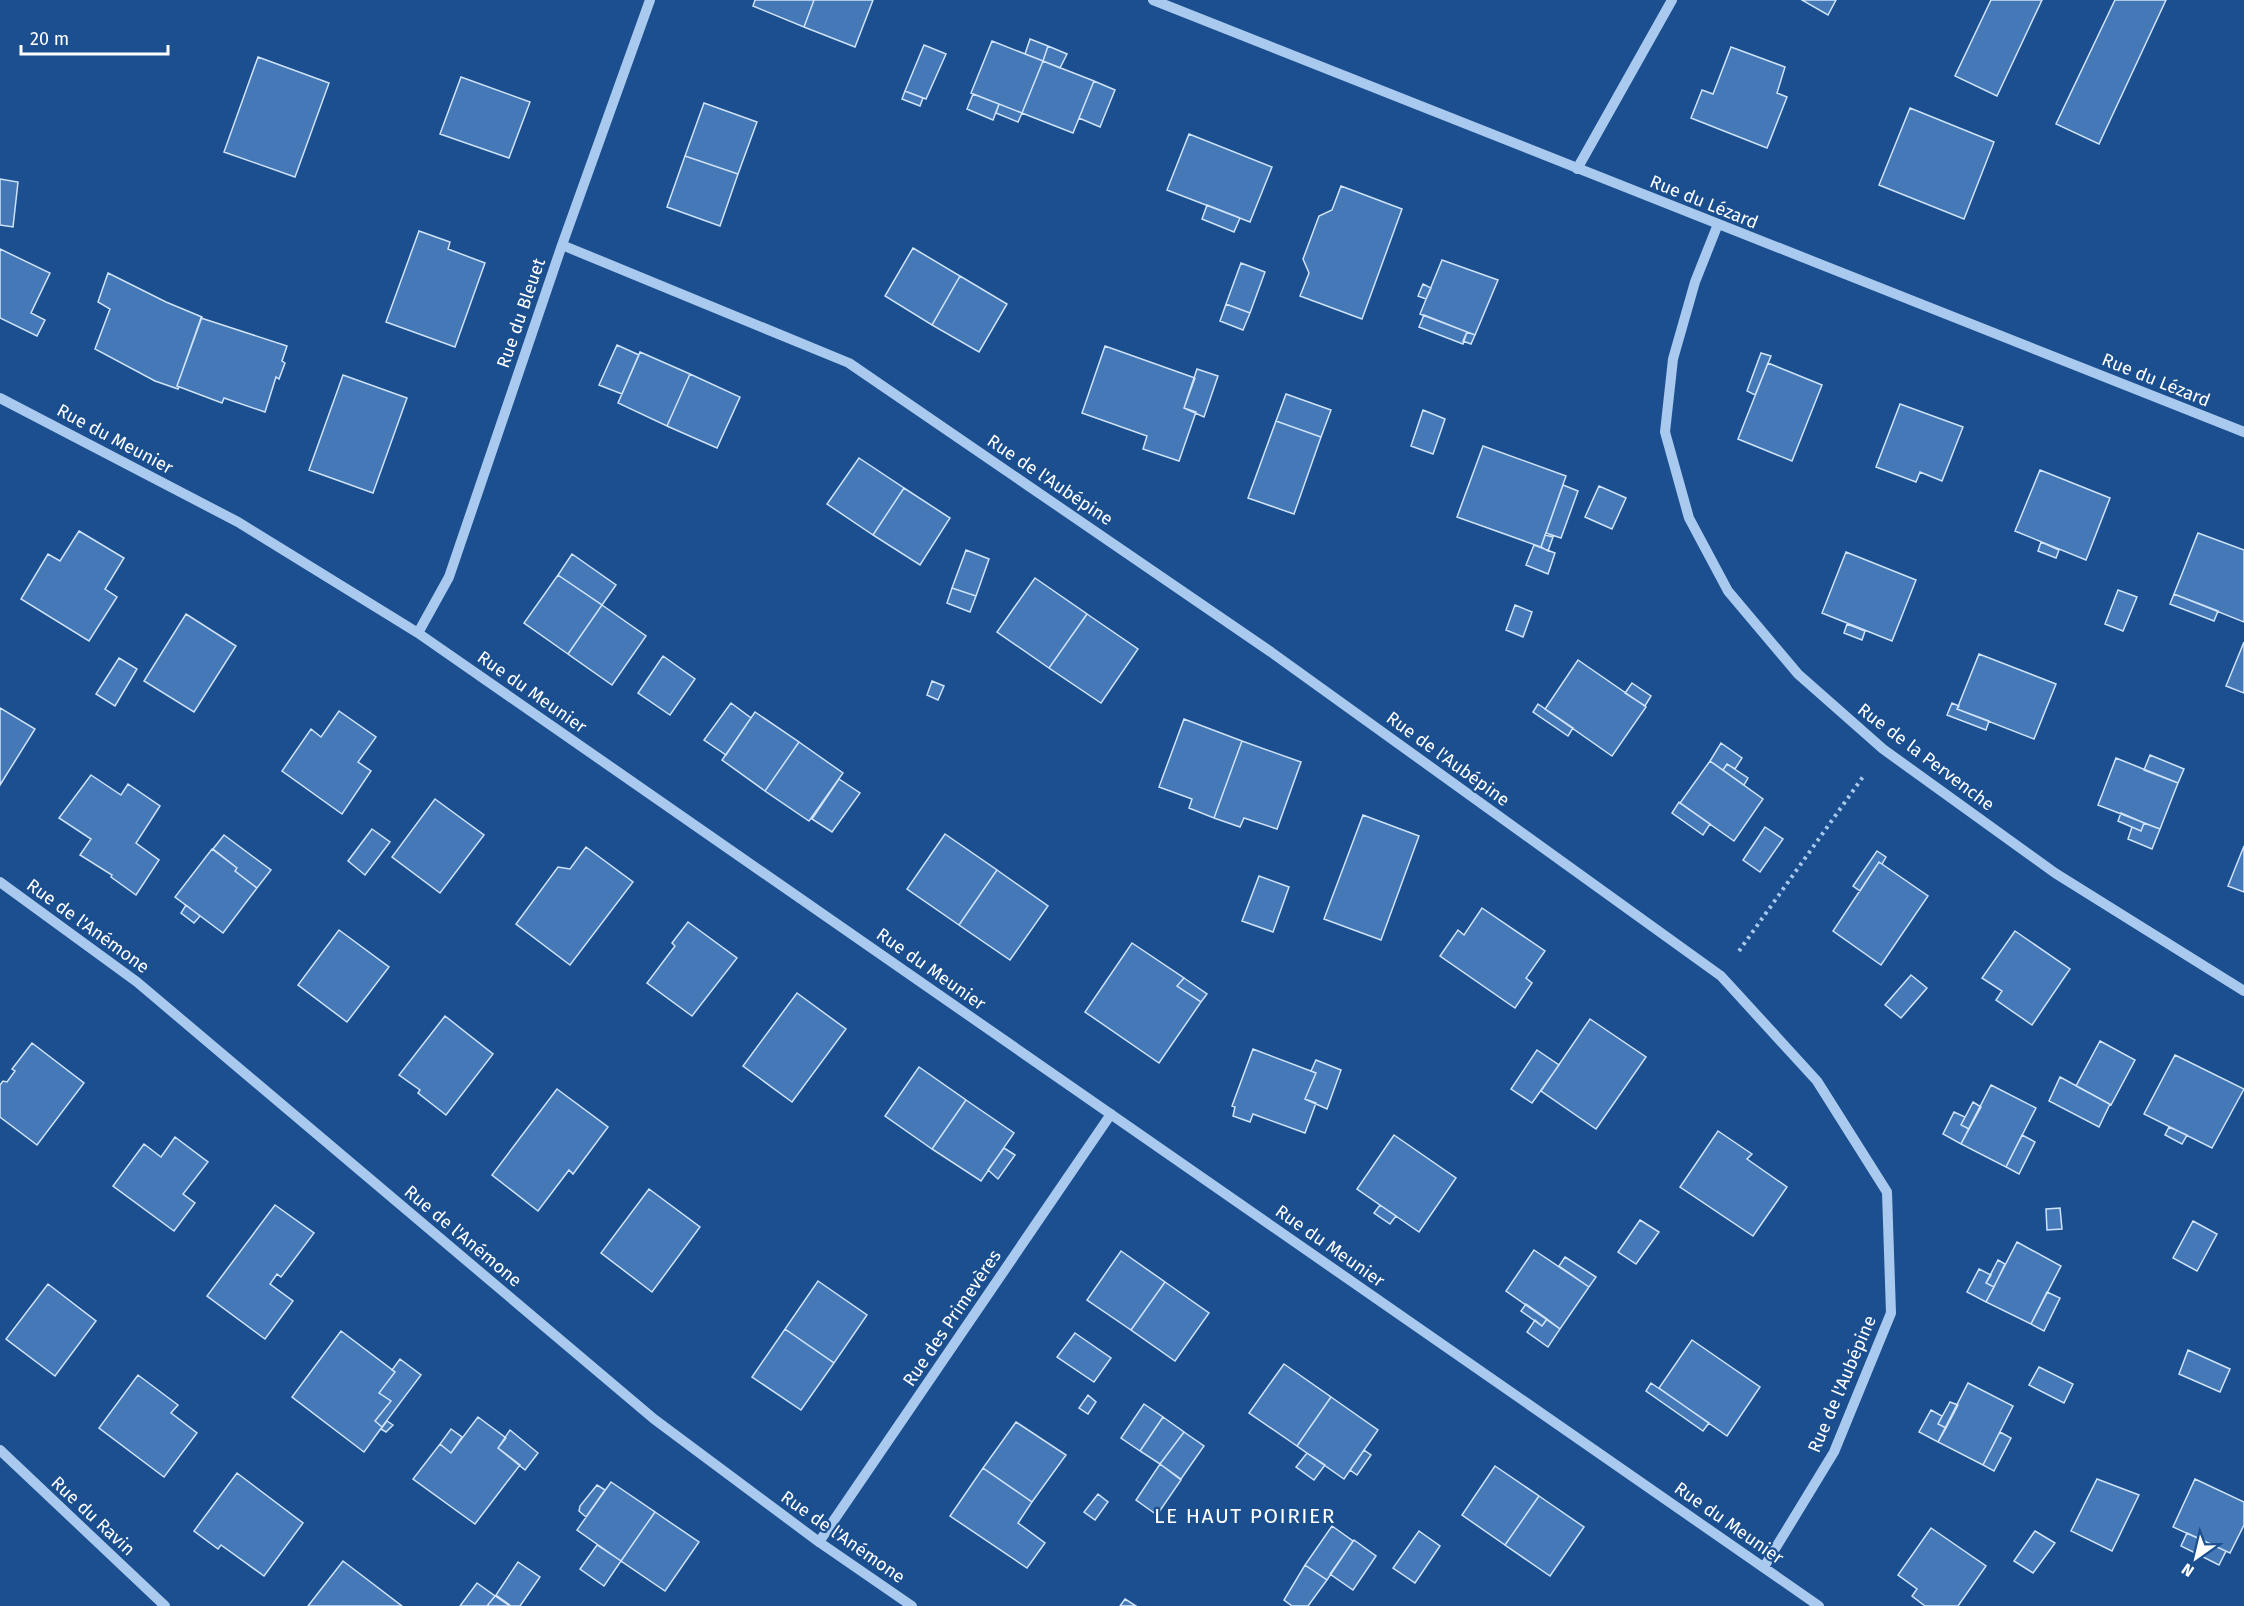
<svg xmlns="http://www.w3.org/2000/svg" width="2244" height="1606" font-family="'Fira Sans',sans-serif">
<rect width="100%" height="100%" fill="#1b4f8f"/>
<path fill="#4478b7" stroke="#cfe3fa" stroke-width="1.5" d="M 755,0 L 814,0 L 804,27 L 753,6 Z
M 814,0 L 873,0 L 855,47 L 804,27 Z
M 1802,0 L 1836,0 L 1828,15 Z
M 1991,0 L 2042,0 L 1997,96 L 1955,76 Z
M 2115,0 L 2166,0 L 2099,144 L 2056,124 Z
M 1030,39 L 1048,46 L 1043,61 L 1025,54 Z
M 992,41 L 1043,61 L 1022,113 L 971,93 Z
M 924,45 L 946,54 L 926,99 L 905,91 Z
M 1048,46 L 1067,54 L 1060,68 L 1043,61 Z
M 1731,47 L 1785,67 L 1777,93 L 1787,97 L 1767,148 L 1691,118 L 1702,90 L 1713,94 Z
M 258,57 L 329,83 L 295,177 L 224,152 Z
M 1043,61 L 1094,81 L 1073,133 L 1022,113 Z
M 461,77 L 530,102 L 509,158 L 440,134 Z
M 1094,81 L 1115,90 L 1100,127 L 1079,118 Z
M 905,91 L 923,98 L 920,106 L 902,99 Z
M 973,94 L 999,104 L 993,120 L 967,109 Z
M 704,103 L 757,122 L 738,174 L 685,156 Z
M 999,104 L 1022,113 L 1018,122 L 996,113 Z
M 1910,108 L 1994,142 L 1964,219 L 1879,185 Z
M 1189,134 L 1272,167 L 1250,222 L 1167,190 Z
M 685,156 L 738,174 L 720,226 L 667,207 Z
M 0,179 L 18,182 L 13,227 L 0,225 Z
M 1341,186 L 1402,209 L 1362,319 L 1300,296 L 1309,273 L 1303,259 L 1319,216 L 1332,210 Z
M 1207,205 L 1240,218 L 1234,232 L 1202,219 Z
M 419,231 L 450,242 L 448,249 L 485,263 L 455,347 L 386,322 Z
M 913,248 L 960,276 L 932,325 L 885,296 Z
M 0,249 L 50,273 L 31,313 L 45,320 L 37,336 L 0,318 Z
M 1442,260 L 1498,280 L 1475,335 L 1420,314 Z
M 1241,263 L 1265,272 L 1250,313 L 1226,304 Z
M 108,273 L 166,302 L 202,317 L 177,386 L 179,387 L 178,389 L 155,381 L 95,349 L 110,309 L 98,302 Z
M 960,276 L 1007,304 L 979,352 L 932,325 Z
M 1423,284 L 1431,288 L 1426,299 L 1418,296 Z
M 1226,304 L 1250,313 L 1243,330 L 1220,321 Z
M 1424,315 L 1467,332 L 1463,344 L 1419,327 Z
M 201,318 L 287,346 L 282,361 L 285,363 L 279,379 L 276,377 L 265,412 L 224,398 L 222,403 L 177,386 Z
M 1467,332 L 1475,335 L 1471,344 L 1463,341 Z
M 617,345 L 639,355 L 622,394 L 599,385 Z
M 1105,346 L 1195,378 L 1184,408 L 1196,412 L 1179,461 L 1143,449 L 1147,436 L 1082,413 Z
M 640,352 L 690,374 L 667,426 L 618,403 Z
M 1761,353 L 1771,356 L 1755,395 L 1747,391 Z
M 1768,363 L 1822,385 L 1792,461 L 1738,439 Z
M 1197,369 L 1218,376 L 1204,417 L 1184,408 Z
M 690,374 L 740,397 L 717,448 L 667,426 Z
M 343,375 L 407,398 L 373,493 L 309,470 Z
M 1286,394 L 1331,410 L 1321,437 L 1276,421 Z
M 1900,404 L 1963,427 L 1942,481 L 1920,472 L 1916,482 L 1876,467 Z
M 1423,410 L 1445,419 L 1433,454 L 1411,446 Z
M 1276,421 L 1321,437 L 1294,514 L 1248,498 Z
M 1483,446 L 1566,476 L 1541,547 L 1457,517 Z
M 859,458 L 904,488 L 873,535 L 827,504 Z
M 2040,470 L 2110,498 L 2086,560 L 2015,531 Z
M 1563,485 L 1578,491 L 1561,538 L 1546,533 Z
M 1599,486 L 1626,498 L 1612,529 L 1585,517 Z
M 904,488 L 950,518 L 920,565 L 873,535 Z
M 79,531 L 124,558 L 105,589 L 117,597 L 89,641 L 21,599 L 48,554 L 60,561 Z
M 2198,533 L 2244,550 L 2244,622 L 2174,594 Z
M 1545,535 L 1553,537 L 1548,551 L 1541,547 Z
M 2041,542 L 2059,550 L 2056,558 L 2038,551 Z
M 1534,545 L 1555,553 L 1548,574 L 1526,565 Z
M 966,550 L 989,559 L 976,596 L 952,588 Z
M 1846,552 L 1916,580 L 1892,641 L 1822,613 Z
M 572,554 L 616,585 L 602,605 L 558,575 Z
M 558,575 L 602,605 L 568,654 L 524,623 Z
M 1035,578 L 1087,614 L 1049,668 L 997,632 Z
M 952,588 L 976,596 L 970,612 L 947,603 Z
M 2118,590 L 2137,597 L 2123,631 L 2105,624 Z
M 2174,594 L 2218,611 L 2214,621 L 2170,604 Z
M 602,605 L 646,636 L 612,685 L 568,654 Z
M 1515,605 L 1532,612 L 1523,637 L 1506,630 Z
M 186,614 L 236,646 L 194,712 L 144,681 Z
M 1087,614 L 1138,649 L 1101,703 L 1049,668 Z
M 1847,624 L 1865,631 L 1862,640 L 1844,633 Z
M 2244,642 L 2244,693 L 2226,686 Z
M 1979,654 L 2056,684 L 2034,739 L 1957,709 Z
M 663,656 L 695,679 L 670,715 L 638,693 Z
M 119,658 L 137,669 L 115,706 L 96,694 Z
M 1578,660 L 1646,707 L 1612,756 L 1545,709 Z
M 932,681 L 944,686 L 938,700 L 927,695 Z
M 1632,683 L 1651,696 L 1645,706 L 1625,693 Z
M 731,703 L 751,718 L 726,755 L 704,740 Z
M 1952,703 L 1959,706 L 1957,709 L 1989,721 L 1986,730 L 1947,715 Z
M 1538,704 L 1573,728 L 1568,736 L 1533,712 Z
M 0,708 L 35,729 L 0,785 Z
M 339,711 L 376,737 L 358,762 L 371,771 L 342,814 L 282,771 L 311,729 L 321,737 Z
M 755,712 L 799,742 L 765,791 L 722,760 Z
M 1184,719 L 1242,741 L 1214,818 L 1189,808 L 1192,799 L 1159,787 Z
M 1242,741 L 1301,762 L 1277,829 L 1244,818 L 1240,827 L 1214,818 Z
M 799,742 L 843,773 L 809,821 L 765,791 Z
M 1721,743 L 1742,758 L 1735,769 L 1727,764 L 1723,770 L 1710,761 Z
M 2150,755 L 2184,769 L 2178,783 L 2144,770 Z
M 2116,758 L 2178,783 L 2160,829 L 2098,805 Z
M 1710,761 L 1763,799 L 1734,841 L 1680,803 Z
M 1727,764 L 1748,778 L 1744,785 L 1723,770 Z
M 91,775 L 121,795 L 128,784 L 160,806 L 136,843 L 159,860 L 136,895 L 111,877 L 112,875 L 80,855 L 91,839 L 59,818 Z
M 839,779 L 860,793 L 832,832 L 812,819 Z
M 435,799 L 484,835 L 440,893 L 392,857 Z
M 1679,802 L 1710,824 L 1703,835 L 1672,813 Z
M 2121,813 L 2144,823 L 2141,831 L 2118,821 Z
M 1363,815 L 1419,836 L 1381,940 L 1324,919 Z
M 2144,823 L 2160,829 L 2152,849 L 2128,839 L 2132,827 L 2141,831 Z
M 1765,827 L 1783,839 L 1760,872 L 1743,860 Z
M 372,829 L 390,842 L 365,875 L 348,861 Z
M 945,834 L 997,870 L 959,925 L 907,889 Z
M 224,835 L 271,870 L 257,888 L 235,871 L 237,868 L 213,849 Z
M 2244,846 L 2244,892 L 2228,886 Z
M 586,847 L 633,882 L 570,965 L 516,924 L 558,867 L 570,869 Z
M 212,849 L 237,868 L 235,871 L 257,888 L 223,933 L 175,897 Z
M 1877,851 L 1886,857 L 1882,864 L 1879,862 L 1860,891 L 1853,886 Z
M 1879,862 L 1928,896 L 1881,965 L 1833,931 Z
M 997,870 L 1048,906 L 1010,960 L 959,925 Z
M 1259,876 L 1289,887 L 1273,932 L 1242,921 Z
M 186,905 L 200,916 L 194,923 L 181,913 Z
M 1482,908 L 1545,951 L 1526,978 L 1532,983 L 1515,1008 L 1440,956 L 1458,930 L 1464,935 Z
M 688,922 L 737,958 L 692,1016 L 647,983 L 675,946 L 672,943 Z
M 339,930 L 389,967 L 347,1022 L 298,985 Z
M 2015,931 L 2070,969 L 2032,1025 L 1996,1000 L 2002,991 L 1982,978 Z
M 1132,943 L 1184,978 L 1177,986 L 1201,1002 L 1159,1063 L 1085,1012 Z
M 1911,975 L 1927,988 L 1901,1018 L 1885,1005 Z
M 1184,978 L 1207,994 L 1201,1002 L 1177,986 Z
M 797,993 L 846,1029 L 792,1102 L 743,1066 Z
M 445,1016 L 493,1054 L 446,1115 L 418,1093 L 420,1090 L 399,1075 Z
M 1590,1019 L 1646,1057 L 1596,1129 L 1541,1091 Z
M 2100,1041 L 2135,1060 L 2111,1105 L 2076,1086 Z
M 32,1043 L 84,1083 L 37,1145 L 0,1117 L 0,1085 L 3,1081 L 7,1082 L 15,1071 L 12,1069 Z
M 1253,1049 L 1316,1073 L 1305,1099 L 1316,1103 L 1305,1133 L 1253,1114 L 1250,1122 L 1233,1116 L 1235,1107 L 1232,1106 Z
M 1537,1050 L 1559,1065 L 1532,1103 L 1511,1089 Z
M 2175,1055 L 2244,1089 L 2212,1148 L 2144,1114 Z
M 1316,1060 L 1341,1070 L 1327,1109 L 1305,1099 L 1316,1073 L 1311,1071 Z
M 919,1067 L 966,1100 L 932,1149 L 885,1116 Z
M 2060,1077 L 2110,1104 L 2099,1127 L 2049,1101 Z
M 1991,1085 L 2036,1108 L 2006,1167 L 1961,1144 Z
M 557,1089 L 608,1127 L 573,1174 L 569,1170 L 538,1211 L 492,1175 Z
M 966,1100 L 1014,1133 L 981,1181 L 932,1149 Z
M 1973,1102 L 1981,1107 L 1969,1129 L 1961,1125 Z
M 1954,1112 L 1965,1117 L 1961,1125 L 1969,1129 L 1961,1144 L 1943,1134 Z
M 2169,1127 L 2187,1135 L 2182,1144 L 2165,1135 Z
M 1718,1131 L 1752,1154 L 1747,1159 L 1787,1187 L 1753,1236 L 1680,1187 Z
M 1394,1135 L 1456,1178 L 1419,1232 L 1357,1189 Z
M 2022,1135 L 2035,1142 L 2019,1174 L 2006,1167 Z
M 175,1137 L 208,1162 L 183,1194 L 195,1203 L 174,1231 L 113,1186 L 144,1144 L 161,1157 Z
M 1004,1148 L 1015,1155 L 998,1179 L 988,1170 Z
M 649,1189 L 700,1227 L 652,1292 L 601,1253 Z
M 275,1205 L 314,1233 L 281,1277 L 277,1274 L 270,1284 L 293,1301 L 265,1339 L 207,1296 Z
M 1380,1205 L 1396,1216 L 1390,1224 L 1374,1213 Z
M 2060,1208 L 2062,1229 L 2047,1230 L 2046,1209 Z
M 1640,1220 L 1659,1232 L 1636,1264 L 1618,1252 Z
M 2193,1221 L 2217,1234 L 2197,1271 L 2173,1258 Z
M 2017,1242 L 2061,1266 L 2031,1324 L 1986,1302 Z
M 1534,1250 L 1589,1287 L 1560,1329 L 1506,1291 Z
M 1121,1251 L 1165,1282 L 1131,1330 L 1087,1300 Z
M 1565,1257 L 1596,1277 L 1589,1287 L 1559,1266 Z
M 1998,1260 L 2005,1264 L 1994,1287 L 1986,1283 Z
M 1979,1269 L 1991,1275 L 1986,1283 L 1994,1287 L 1986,1302 L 1967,1292 Z
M 818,1281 L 867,1315 L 834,1363 L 785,1329 Z
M 1165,1282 L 1209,1313 L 1175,1361 L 1131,1330 Z
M 48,1284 L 96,1321 L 55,1376 L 6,1339 Z
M 2047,1292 L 2060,1298 L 2044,1331 L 2031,1324 Z
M 1526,1304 L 1547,1319 L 1542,1326 L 1521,1311 Z
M 1547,1319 L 1560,1329 L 1548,1347 L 1527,1332 L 1535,1320 L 1542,1326 Z
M 785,1329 L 834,1363 L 801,1410 L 752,1377 Z
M 341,1331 L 395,1372 L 379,1393 L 391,1401 L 375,1421 L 382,1427 L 364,1452 L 292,1397 Z
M 1075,1333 L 1111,1358 L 1094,1382 L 1057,1357 Z
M 1692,1340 L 1760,1387 L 1727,1436 L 1659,1388 Z
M 2188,1350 L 2230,1369 L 2220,1392 L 2179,1374 Z
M 400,1359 L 421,1375 L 382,1427 L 375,1421 L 391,1401 L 379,1393 L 395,1372 L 392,1370 Z
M 1284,1364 L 1331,1397 L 1297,1446 L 1249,1413 Z
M 2039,1367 L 2073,1384 L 2064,1403 L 2029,1385 Z
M 138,1375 L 178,1405 L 171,1413 L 197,1433 L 164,1477 L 99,1428 Z
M 1651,1383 L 1709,1423 L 1703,1431 L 1646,1391 Z
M 1968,1383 L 2013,1406 L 1983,1465 L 1938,1442 Z
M 1088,1395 L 1096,1402 L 1088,1414 L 1079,1408 Z
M 1331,1397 L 1378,1430 L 1344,1479 L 1297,1446 Z
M 1950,1402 L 1958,1405 L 1946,1428 L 1938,1424 Z
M 1144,1404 L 1163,1417 L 1140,1451 L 1121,1438 Z
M 1931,1410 L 1942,1416 L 1938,1424 L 1946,1428 L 1938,1442 L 1919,1432 Z
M 478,1417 L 506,1438 L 498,1448 L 520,1465 L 475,1524 L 413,1479 L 440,1444 L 451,1453 Z
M 1163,1417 L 1184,1432 L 1160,1464 L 1140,1451 Z
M 387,1421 L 393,1425 L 386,1432 L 381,1429 Z
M 1016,1422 L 1066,1455 L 1032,1502 L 983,1468 Z
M 451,1429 L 462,1437 L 451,1453 L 440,1444 Z
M 510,1430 L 538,1453 L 525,1470 L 498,1448 Z
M 1184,1432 L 1204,1446 L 1181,1479 L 1160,1464 Z
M 2000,1432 L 2011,1438 L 1994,1471 L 1983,1465 Z
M 1364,1450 L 1371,1455 L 1357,1475 L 1350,1470 Z
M 1307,1453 L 1325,1465 L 1314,1480 L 1296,1467 Z
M 1160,1464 L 1181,1480 L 1157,1515 L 1136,1500 Z
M 1495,1466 L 1539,1496 L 1505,1545 L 1462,1515 Z
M 983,1468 L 1032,1502 L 1018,1523 L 1045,1543 L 1027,1568 L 950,1516 Z
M 237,1473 L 303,1523 L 264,1576 L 221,1545 L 218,1549 L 194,1531 Z
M 2097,1479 L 2139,1495 L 2112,1551 L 2071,1531 Z
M 2195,1479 L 2244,1502 L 2244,1525 L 2230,1553 L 2173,1527 Z
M 611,1482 L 655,1512 L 621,1561 L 577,1530 Z
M 597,1485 L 605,1490 L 586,1517 L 579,1511 L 580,1506 Z
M 1098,1494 L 1108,1502 L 1095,1520 L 1084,1512 Z
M 1539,1496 L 1584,1527 L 1550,1576 L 1505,1545 Z
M 655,1512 L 699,1542 L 665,1591 L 621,1561 Z
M 1332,1526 L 1353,1541 L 1327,1580 L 1305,1565 Z
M 1931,1528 L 1986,1566 L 1958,1606 L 1925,1606 L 1912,1596 L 1917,1589 L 1898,1575 Z
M 1419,1531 L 1440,1546 L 1415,1583 L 1393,1568 Z
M 2035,1531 L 2055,1543 L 2033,1573 L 2014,1561 Z
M 2187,1533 L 2226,1551 L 2219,1565 L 2181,1546 Z
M 1354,1540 L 1376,1556 L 1353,1590 L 1330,1574 Z
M 597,1545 L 621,1561 L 604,1586 L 580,1569 Z
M 343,1561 L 402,1606 L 308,1606 Z
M 518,1562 L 540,1577 L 520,1606 L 511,1606 L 496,1595 Z
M 1305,1565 L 1327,1580 L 1308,1606 L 1292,1606 L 1284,1600 Z
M 477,1583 L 495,1596 L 487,1606 L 460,1606 Z
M 495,1596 L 510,1606 L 487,1606 Z
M 1125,1599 L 1136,1606 L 1120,1606 Z"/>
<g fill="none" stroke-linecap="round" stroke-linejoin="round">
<path stroke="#a9c9ee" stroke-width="4" stroke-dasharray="3 4.5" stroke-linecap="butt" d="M 1739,951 L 1865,774"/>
<path stroke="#a9c9ee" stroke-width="10" d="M 1153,0 L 2244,432
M 1577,169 L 1672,0
M 1718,224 L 1695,282 L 1673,359 L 1665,432 L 1689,518 L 1728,591 L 1798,674 L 1883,749 L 2055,873 L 2244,991
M 562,245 L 849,363 L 1271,652 L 1721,976 L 1817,1081 L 1887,1192 L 1891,1313 L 1834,1452 L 1764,1567
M 0,398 L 238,522 L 418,633 L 1819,1606
M 418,633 L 449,577 L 562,245 L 650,0
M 0,882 L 137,982 L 654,1419 L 819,1542 L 912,1606
M 0,1450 L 165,1606
M 819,1542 L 1111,1114"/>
</g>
<g text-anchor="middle" stroke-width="4.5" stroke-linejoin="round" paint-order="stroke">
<g font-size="18" fill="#fff" stroke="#1b4f8f">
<text transform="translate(1704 202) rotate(22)" y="6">Rue du Lézard</text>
<text transform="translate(521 313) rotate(-71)" y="6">Rue du Bleuet</text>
<text transform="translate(2156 380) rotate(22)" y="6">Rue du Lézard</text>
<text transform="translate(115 439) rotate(28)" y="6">Rue du Meunier</text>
<text transform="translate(1050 480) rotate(34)" y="6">Rue de l'Aubépine</text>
<text transform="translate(532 692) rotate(35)" y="6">Rue du Meunier</text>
<text transform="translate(1926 757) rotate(37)" y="6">Rue de la Pervenche</text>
<text transform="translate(1448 759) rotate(36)" y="6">Rue de l'Aubépine</text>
<text transform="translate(88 926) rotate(36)" y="6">Rue de l'Anémone</text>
<text transform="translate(931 969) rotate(35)" y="6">Rue du Meunier</text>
<text transform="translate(463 1236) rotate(40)" y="6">Rue de l'Anémone</text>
<text transform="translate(1330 1246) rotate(35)" y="6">Rue du Meunier</text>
<text transform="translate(952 1318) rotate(-56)" y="6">Rue des Primevères</text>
<text transform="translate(1842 1384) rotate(-67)" y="6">Rue de l'Aubépine</text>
<text transform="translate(93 1516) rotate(43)" y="6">Rue du Ravin</text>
<text transform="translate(1729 1523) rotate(35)" y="6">Rue du Meunier</text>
<text transform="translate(843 1537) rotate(35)" y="6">Rue de l'Anémone</text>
</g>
<g font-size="21" letter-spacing="1.5" fill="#fff" stroke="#1b4f8f">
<text x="1245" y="1523">LE HAUT POIRIER</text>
</g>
</g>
<g transform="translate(2196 1558) rotate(214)" stroke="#1b4f8f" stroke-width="4.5" paint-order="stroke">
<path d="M0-4.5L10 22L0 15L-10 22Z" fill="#ffffff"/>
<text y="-9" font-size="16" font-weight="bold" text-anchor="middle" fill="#ffffff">N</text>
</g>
<path d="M21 45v9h147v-9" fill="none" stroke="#ffffff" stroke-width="3"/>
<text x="30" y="45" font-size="18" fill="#ffffff" stroke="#1b4f8f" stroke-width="4.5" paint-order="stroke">20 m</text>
</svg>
